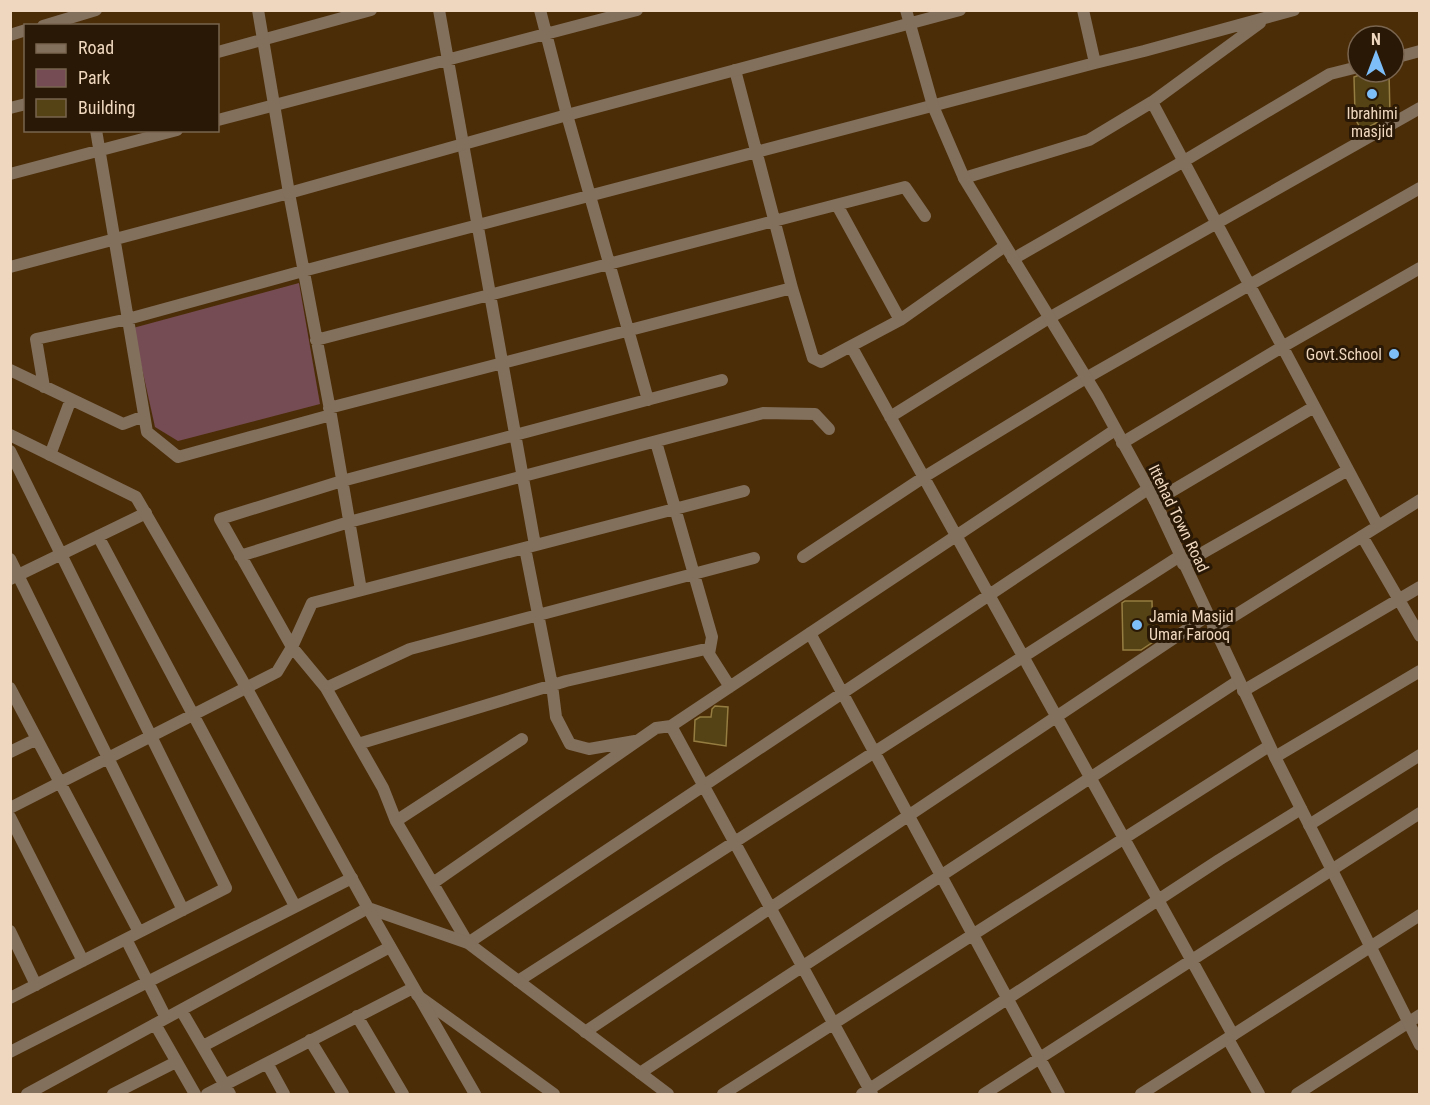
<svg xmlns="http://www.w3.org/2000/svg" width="1430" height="1105" font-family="'Roboto Condensed',sans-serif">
<rect width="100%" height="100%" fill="#4b2d07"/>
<path fill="#754c54" d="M 299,283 L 320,404 L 178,441 L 155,427 L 133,328 Z"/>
<path fill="#554315" stroke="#957d42" stroke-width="1.5" d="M 1389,73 L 1390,115 L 1362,131 L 1353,115 L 1355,113 L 1354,77 L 1362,74 Z
M 1125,601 L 1152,601 L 1153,642 L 1141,650 L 1123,650 L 1122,603 Z
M 715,706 L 728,707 L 726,746 L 694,741 L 695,720 L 700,717 L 711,717 L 712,709 Z"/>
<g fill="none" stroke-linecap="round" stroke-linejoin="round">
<path stroke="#826f5c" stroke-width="12" d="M 439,10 L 535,545
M 540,10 L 567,115 L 648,400
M 1083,10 L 1095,63
M 43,26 L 96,10
M 10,35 L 26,30
M 218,52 L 371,10
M 1394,58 L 1420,51
M 735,70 L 792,288
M 1152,102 L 1378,526
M 10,108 L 26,104
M 218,120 L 637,10
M 96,130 L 147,432 L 178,457 L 331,415
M 10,174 L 177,130
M 964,178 L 1089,140 L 1152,102 L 1260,23
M 837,205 L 900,320
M 1013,259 L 1184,161 L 1330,74 L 1358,67
M 10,267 L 289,193 L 331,415 L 361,590
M 316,340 L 905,187 L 925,216
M 851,346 L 1233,1035
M 10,370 L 123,424 L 144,416
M 722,380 L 342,481 L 220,519 L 292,647 L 326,688 L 383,788 L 396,821 L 468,943 L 1148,489
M 44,387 L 36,339 L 128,319 L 303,271 L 1095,63 L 1144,51 L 1294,10
M 329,408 L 792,288 L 813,358 L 821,362 L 900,320 L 1005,246
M 890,417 L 1049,318 L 1420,108
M 656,442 L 712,637 L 709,654 L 730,687
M 1122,443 L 1282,347 L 1420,268
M 10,451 L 226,888 L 10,998
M 50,455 L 71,399
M 1155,501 L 1314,407
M 98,536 L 295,906
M 1362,536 L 1420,636
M 525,548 L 552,685 L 556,717 L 570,744 L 589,749 L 635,741
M 240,556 L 349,522 L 763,413 L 815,414 L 829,429
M 803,557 L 924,477 L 1086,378 L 1420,188
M 10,559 L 183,910
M 1183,564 L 1348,470
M 10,579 L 146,513
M 1213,629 L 1420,500
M 810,633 L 1059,1094
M 10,688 L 139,932
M 326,688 L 410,649 L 754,558
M 1243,691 L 1420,587
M 671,726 L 872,1094
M 358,744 L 566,681 L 710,648
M 10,752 L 37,739
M 1275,757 L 1420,671
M 10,808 L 277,672 L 292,647 L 312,603 L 744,491
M 10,817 L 83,961
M 396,821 L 522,739
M 1309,825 L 1420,755
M 433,883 L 656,728 L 671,726 L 1115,430
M 10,931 L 36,985
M 126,939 L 166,1018
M 518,981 L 1180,556
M 417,995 L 554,1094
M 181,1010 L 230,1094
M 357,1016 L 403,1094
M 155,1024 L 195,1094
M 585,1032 L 1207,616
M 1228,1039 L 1259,1094
M 310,1040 L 343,1094
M 203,1046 L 390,947
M 10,1052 L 352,878
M 267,1063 L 284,1094
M 640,1073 L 1238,681
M 27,1094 L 368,908
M 113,1094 L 176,1062
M 207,1094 L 413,988
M 723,1094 L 1269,746
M 862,1094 L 1219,860 L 1301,809
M 984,1094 L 1420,813
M 1297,1094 L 1420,1015"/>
<path stroke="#826f5c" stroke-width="12" d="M 258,10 L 289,193 L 567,115 L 960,10
M 906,10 L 933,106 L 964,178 L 1098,397 L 1155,501 L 1275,757 L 1420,1045
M 10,435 L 136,497 L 241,678 L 368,908 L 468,943 L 668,1094
M 368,908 L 475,1094
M 1141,1094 L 1420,915"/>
</g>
<g fill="#7dbef9" stroke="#291805" stroke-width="2">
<circle cx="1372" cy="94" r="6"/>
<circle cx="1394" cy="354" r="6"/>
<circle cx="1137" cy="625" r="6"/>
</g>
<g text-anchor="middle" stroke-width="6" stroke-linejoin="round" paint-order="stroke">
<g font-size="16" fill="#efd7bf" stroke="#291805">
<text x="1372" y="119">Ibrahimi<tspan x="1372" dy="18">masjid</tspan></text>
<text x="1382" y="360" text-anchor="end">Govt.School</text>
<text x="1149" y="622" text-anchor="start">Jamia Masjid<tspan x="1149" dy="18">Umar Farooq</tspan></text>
</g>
<g font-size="16" fill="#efd7bf" stroke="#291805">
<text transform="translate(1179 518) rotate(64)" y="6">Ittehad Town Road</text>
</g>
</g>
<rect width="1430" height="1105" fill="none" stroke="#efd7bf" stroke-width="24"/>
<rect x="24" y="24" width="195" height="108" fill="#291805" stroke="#78644f" stroke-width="1.5"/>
<rect x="36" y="44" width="30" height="9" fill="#826f5c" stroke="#78644f" stroke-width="1.5"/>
<text x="78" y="54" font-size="18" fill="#efd7bf">Road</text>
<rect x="36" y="69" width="30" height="18" fill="#754c54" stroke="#78644f" stroke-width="1.5"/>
<text x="78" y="84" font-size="18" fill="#efd7bf">Park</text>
<rect x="36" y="99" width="30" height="18" fill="#554315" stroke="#78644f" stroke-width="1.5"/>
<text x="78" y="114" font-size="18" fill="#efd7bf">Building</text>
<g transform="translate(1376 54)"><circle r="28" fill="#291805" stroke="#78644f" stroke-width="1.5"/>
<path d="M0-4.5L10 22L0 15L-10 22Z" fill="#7dbef9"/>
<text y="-9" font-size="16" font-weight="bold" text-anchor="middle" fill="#efd7bf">N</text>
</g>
</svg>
